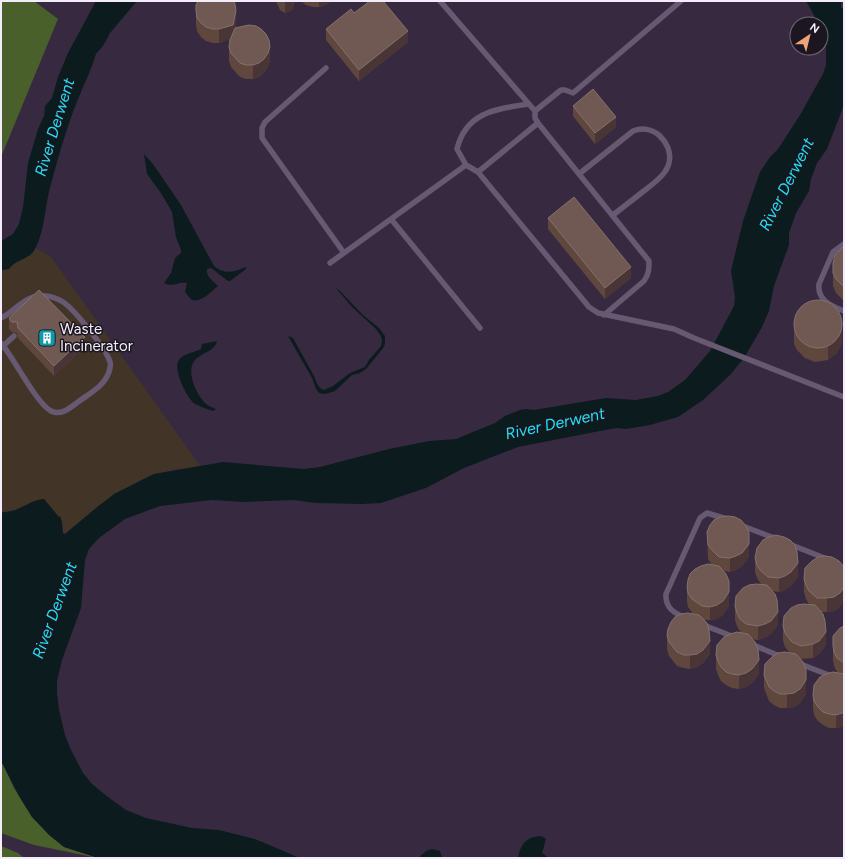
<svg xmlns="http://www.w3.org/2000/svg" width="845" height="859" font-family="Figtree,sans-serif">
<rect width="100%" height="100%" fill="#372a40"/>
<path fill="#423527" d="M 36,248 L 51,257 L 200,466 L 177,469 L 154,474 L 146,477 L 101,504 L 65,534 L 62,533 L 62,522 L 44,499 L 31,502 L 15,510 L 1,512 L 1,271 L 9,269 L 13,263 L 31,255 Z"/>
<path fill="#4a602b" d="M 1,1 L 34,1 L 58,19 L 1,157 Z
M 1,762 L 2,762 L 14,788 L 32,817 L 64,847 L 98,858 L 34,845 L 1,833 Z
M 1,846 L 18,853 L 24,858 L 1,858 Z"/>
<path fill="#0c1b1e" d="M 96,1 L 137,1 L 110,33 L 103,46 L 96,54 L 93,63 C 89,75 83,86 79,97 C 67,125 59,155 51,184 C 45,204 45,231 35,249 C 29,260 16,259 9,269 L 1,270 L 1,241 L 13,234 L 19,224 L 23,207 L 28,163 L 38,129 L 44,116 L 45,106 L 52,98 L 58,77 L 68,53 Z
M 806,1 L 841,1 L 841,8 L 844,8 L 844,102 L 842,110 L 827,149 L 817,163 L 811,179 L 809,191 L 796,213 L 789,233 L 789,245 L 774,286 L 769,311 L 762,327 L 744,358 L 730,375 L 703,400 L 678,417 L 650,425 L 626,429 L 617,428 L 605,430 L 518,447 L 464,468 L 426,488 L 381,503 L 362,504 L 315,503 L 294,500 L 244,502 L 212,500 L 160,506 L 125,519 L 99,538 L 89,549 L 85,560 L 81,608 L 62,660 L 57,681 L 57,693 L 59,710 L 65,735 L 71,750 L 83,773 L 92,784 L 108,797 L 126,810 L 146,818 L 192,828 L 219,830 L 255,839 L 300,858 L 98,858 L 64,847 L 49,835 L 32,817 L 19,796 L 2,763 L 1,762 L 1,512 C 17,514 29,500 44,499 L 59,517 L 60,516 L 62,522 L 63,533 L 65,534 L 96,508 L 114,494 L 154,474 L 223,462 L 304,469 L 320,467 L 389,449 L 429,441 L 456,439 L 495,423 L 505,416 L 520,410 L 526,409 L 534,410 L 606,398 L 636,400 L 658,396 L 668,392 L 685,380 L 710,351 L 734,306 L 735,297 L 731,271 L 743,221 L 760,172 L 770,157 L 778,149 L 800,115 L 823,74 L 826,65 L 826,47 L 821,29 L 821,24 L 819,24 Z
M 144,154 L 153,164 L 181,205 L 214,266 C 225,275 234,272 246,267 L 246,269 L 230,281 L 228,281 L 211,268 L 207,269 C 206,277 213,281 218,286 C 212,291 199,305 191,299 C 189,298 187,294 185,292 L 187,283 C 178,281 174,288 164,283 L 171,273 L 175,258 L 181,253 L 181,250 L 176,237 L 172,212 L 161,193 L 147,174 Z
M 336,288 L 339,290 L 363,315 L 379,328 L 385,336 L 385,343 L 384,347 L 366,369 L 360,373 L 352,375 L 335,391 L 325,394 L 319,393 L 316,389 L 312,378 L 288,336 L 293,338 L 314,376 L 317,384 L 320,388 L 324,390 L 333,386 L 350,373 L 365,367 L 369,360 L 381,346 L 382,341 L 381,336 L 376,329 L 352,307 Z
M 217,341 C 215,352 197,354 193,363 C 187,375 197,395 205,403 C 208,406 213,408 216,409 L 213,411 C 207,409 201,407 195,404 C 187,399 172,368 179,360 C 182,354 195,352 201,349 L 202,344 Z
M 539,836 L 543,837 L 546,839 L 542,853 L 549,858 L 518,858 C 521,844 525,838 539,836 Z
M 432,849 L 440,851 L 442,858 L 418,858 L 426,851 Z"/>
<g fill="none" stroke-linecap="round" stroke-linejoin="round">
<path stroke="#675971" stroke-width="5.5" d="M 440,1 L 535,111 L 535,118 L 538,123 L 649,261 C 649,269 649,274 644,281 L 604,315
M 326,68 L 265,122 L 262,128 L 262,138 L 344,253
M 529,104 C 496,109 466,112 457,149 L 466,165 L 478,172 L 589,307 L 598,313 L 674,329 L 694,338 L 844,397
M 535,111 L 561,90 L 565,90 L 573,93 L 681,1
M 478,172 L 538,123
M 579,174 L 633,131 C 643,127 651,129 659,135 C 663,139 666,143 668,148 C 676,170 655,182 640,194 C 631,201 622,208 613,215
M 391,219 L 480,328
M 844,244 L 833,252 L 819,284 C 817,300 831,306 844,311
M 330,263 L 466,165
M 1,318 C 13,313 21,300 34,297 C 44,294 55,297 63,302 C 74,309 107,350 110,362 C 111,363 110,367 110,368 C 107,385 90,393 78,402 C 70,408 61,416 51,411 C 36,403 14,358 1,343
M 1,348 L 14,336
M 740,525 L 777,539
M 789,544 L 827,559
M 686,618 C 674,613 665,608 666,594 L 700,518 L 707,513 L 727,519
M 701,624 L 734,637
M 751,644 L 782,657
M 798,663 L 844,681"/>
</g>
<path fill="#60473e" d="M 272,1 L 295,1 L 292,10 L 285,13 L 280,10 L 276,1 Z
M 301,1 L 331,1 L 326,5 L 319,7 L 313,7 L 306,5 Z
M 196,11 L 236,25 L 235,28 L 270,60 L 268,67 L 264,73 L 259,77 L 253,79 L 246,79 L 240,77 L 231,67 L 229,61 L 229,47 L 230,39 L 219,43 L 213,43 L 206,41 L 201,37 L 197,31 L 196,25 Z
M 354,13 L 408,42 L 359,81 L 326,40 L 326,29 Z
M 573,106 L 616,127 L 595,144 L 573,116 Z
M 548,218 L 631,278 L 605,299 L 548,229 Z
M 844,246 L 844,301 L 836,293 L 833,286 L 833,263 Z
M 9,318 L 85,347 L 54,376 L 18,338 L 17,333 L 12,332 L 9,329 Z
M 794,320 L 842,340 L 841,346 L 836,354 L 828,360 L 815,362 L 805,358 L 797,350 L 794,344 Z
M 707,532 L 749,557 L 742,566 L 736,570 L 730,572 L 724,571 L 729,606 L 723,615 L 717,619 L 710,620 L 704,620 L 710,654 L 703,663 L 697,667 L 690,669 L 684,668 L 677,666 L 669,656 L 667,649 L 667,635 L 693,614 L 688,607 L 687,601 L 687,587 L 712,565 L 708,559 Z
M 755,558 L 798,577 L 791,586 L 785,590 L 779,592 L 772,591 L 778,625 L 771,634 L 765,638 L 758,640 L 752,639 L 759,674 L 752,683 L 746,687 L 739,689 L 732,688 L 726,685 L 721,681 L 718,675 L 716,669 L 716,655 L 741,633 L 737,626 L 735,620 L 735,606 L 761,584 L 757,578 L 755,572 Z
M 804,579 L 840,607 L 834,611 L 827,612 L 821,612 L 826,645 L 819,654 L 813,658 L 801,659 L 806,694 L 800,703 L 794,707 L 787,708 L 780,708 L 774,705 L 769,701 L 764,688 L 764,675 L 790,653 L 785,647 L 783,640 L 783,626 L 809,604 L 806,599 L 804,592 Z
M 844,626 L 844,726 L 842,727 L 836,728 L 829,728 L 823,725 L 818,721 L 814,715 L 813,708 L 813,695 L 839,673 L 837,672 L 834,666 L 833,660 L 833,646 Z"/>
<path fill="#493436" d="M 285,1 L 295,1 L 292,10 L 285,13 Z
M 319,1 L 331,1 L 326,5 L 319,7 Z
M 236,11 L 236,25 L 233,38 L 219,43 L 219,29 Z
M 408,31 L 408,42 L 359,81 L 359,70 Z
M 270,47 L 270,60 L 268,67 L 264,73 L 259,77 L 253,79 L 253,65 Z
M 616,117 L 616,127 L 595,144 L 595,133 Z
M 631,267 L 631,278 L 605,299 L 605,288 Z
M 842,326 L 842,340 L 841,346 L 836,354 L 828,360 L 828,346 Z
M 85,337 L 85,347 L 54,376 L 54,366 Z
M 749,544 L 749,557 L 742,566 L 736,570 L 730,572 L 730,558 Z
M 798,563 L 798,577 L 791,586 L 785,590 L 779,592 L 779,578 Z
M 844,587 L 844,601 L 840,607 L 834,611 L 827,612 L 827,598 Z
M 729,592 L 729,606 L 723,615 L 717,619 L 710,620 L 710,607 Z
M 778,612 L 778,625 L 771,634 L 765,638 L 758,640 L 758,626 Z
M 826,632 L 826,645 L 819,654 L 813,658 L 813,644 Z
M 710,641 L 710,654 L 703,663 L 697,667 L 690,669 L 690,655 Z
M 759,660 L 759,674 L 752,683 L 746,687 L 739,689 L 739,675 Z
M 806,680 L 806,694 L 800,703 L 794,707 L 787,708 L 787,694 Z
M 844,712 L 844,726 L 842,727 L 836,728 L 836,715 Z"/>
<path fill="#705952" stroke="#84706d" d="M 198,1 L 234,1 L 235,4 L 236,11 L 233,25 L 219,29 L 213,29 L 206,27 L 201,23 L 197,18 L 196,11 L 196,5 Z
M 370,1 L 383,1 L 408,31 L 359,70 L 326,29 L 351,9 L 354,13 Z
M 249,25 L 256,26 L 261,29 L 266,34 L 269,40 L 270,47 L 268,53 L 264,59 L 259,63 L 253,65 L 246,65 L 240,63 L 231,53 L 229,47 L 230,40 L 235,28 Z
M 593,89 L 616,117 L 595,133 L 573,106 Z
M 574,197 L 631,267 L 605,288 L 548,218 Z
M 844,246 L 844,287 L 836,279 L 833,273 L 833,263 L 835,255 Z
M 39,290 L 85,337 L 54,366 L 18,328 L 17,322 L 12,322 L 9,318 Z
M794 324a24 24 0 1 1 48 0a24 24 0 1 1-48 0Z
M 728,516 L 735,517 L 741,520 L 746,526 L 749,533 L 749,544 L 742,553 L 736,556 L 730,558 L 719,557 L 712,550 L 708,545 L 707,532 L 710,525 L 714,520 L 720,517 Z
M 776,535 L 784,537 L 790,540 L 795,545 L 797,552 L 798,563 L 791,572 L 785,576 L 779,578 L 768,577 L 760,570 L 757,565 L 755,558 L 757,548 L 763,540 L 769,537 Z
M 825,556 L 832,557 L 839,561 L 844,567 L 844,587 L 840,593 L 834,597 L 827,598 L 817,598 L 809,591 L 806,585 L 804,579 L 805,568 L 812,561 L 818,557 Z
M 708,564 L 719,566 L 726,574 L 729,581 L 729,592 L 723,601 L 717,605 L 710,607 L 702,606 L 692,599 L 688,593 L 687,587 L 688,580 L 690,574 L 695,569 L 701,566 Z
M 756,584 L 767,585 L 775,594 L 777,600 L 778,612 L 771,621 L 765,624 L 758,626 L 746,624 L 740,619 L 737,613 L 735,606 L 736,596 L 743,588 L 749,585 Z
M 804,604 L 815,605 L 823,614 L 825,621 L 826,632 L 819,641 L 813,644 L 801,646 L 792,642 L 785,633 L 783,626 L 784,616 L 791,608 L 797,605 Z
M 688,613 L 699,615 L 707,623 L 709,630 L 710,641 L 703,650 L 697,654 L 690,655 L 684,655 L 677,652 L 669,642 L 667,635 L 668,629 L 671,622 L 675,617 L 681,614 Z
M 844,626 L 844,663 L 837,658 L 834,652 L 833,646 L 833,636 L 840,628 Z
M 737,632 L 748,634 L 755,642 L 758,649 L 759,660 L 752,669 L 746,673 L 739,675 L 732,674 L 726,672 L 721,667 L 718,661 L 716,655 L 717,645 L 724,637 L 730,634 Z
M 785,652 L 796,654 L 803,662 L 806,669 L 806,680 L 800,689 L 794,693 L 787,694 L 780,694 L 774,691 L 769,687 L 764,675 L 765,664 L 772,657 L 778,653 Z
M 833,672 L 844,674 L 844,712 L 842,713 L 836,715 L 829,714 L 823,712 L 818,707 L 814,701 L 813,695 L 814,685 L 820,677 L 826,674 Z"/>
<defs>
<symbol id="building-square" viewBox="-11 -11 22 22"><rect x="-9" y="-9" width="18" height="18" rx="4" fill="#0f9aa8" stroke="#1b161f"/><path d="M-4-6H4V6H1V3H-1V6H-4ZM-2.5-4.3h1.7v1.8h-1.7ZM.8-4.3h1.7v1.8H.8ZM-2.5-1h1.7V.8h-1.7ZM.8-1h1.7V.8H.8Z" fill="#fff"/></symbol>
</defs>
<g fill-rule="evenodd">
<use href="#building-square" x="37" y="328" width="20" height="20"/>
</g>
<g text-anchor="middle" stroke-width="3" stroke-linejoin="round" paint-order="stroke">
<g font-size="15" fill="#f3ecfa" stroke="#1b161f" text-anchor="start">
<text x="60" y="334">Waste<tspan x="60" dy="17">Incinerator</tspan></text>
</g>
<g font-size="16" font-style="italic" fill="#1fdff6" stroke="#1b161f">
<text transform="translate(54 127) rotate(-73)" y="6">River Derwent</text>
<text transform="translate(786 184) rotate(-63)" y="6">River Derwent</text>
<text transform="translate(555 423) rotate(-12)" y="6">River Derwent</text>
<text transform="translate(54 610) rotate(-70)" y="6">River Derwent</text>
</g>
</g>
<rect width="845" height="859" fill="none" stroke="#f3ecfa" stroke-width="4"/>
<g transform="translate(809 36) rotate(35)"><circle r="19" fill="#1b161f" stroke="#716c77"/>
<path d="M0-3L7 15L0 10L-7 15Z" fill="#f0a279"/>
<text y="-6" font-size="11" font-weight="bold" text-anchor="middle" fill="#f3ecfa">N</text>
</g>
</svg>
